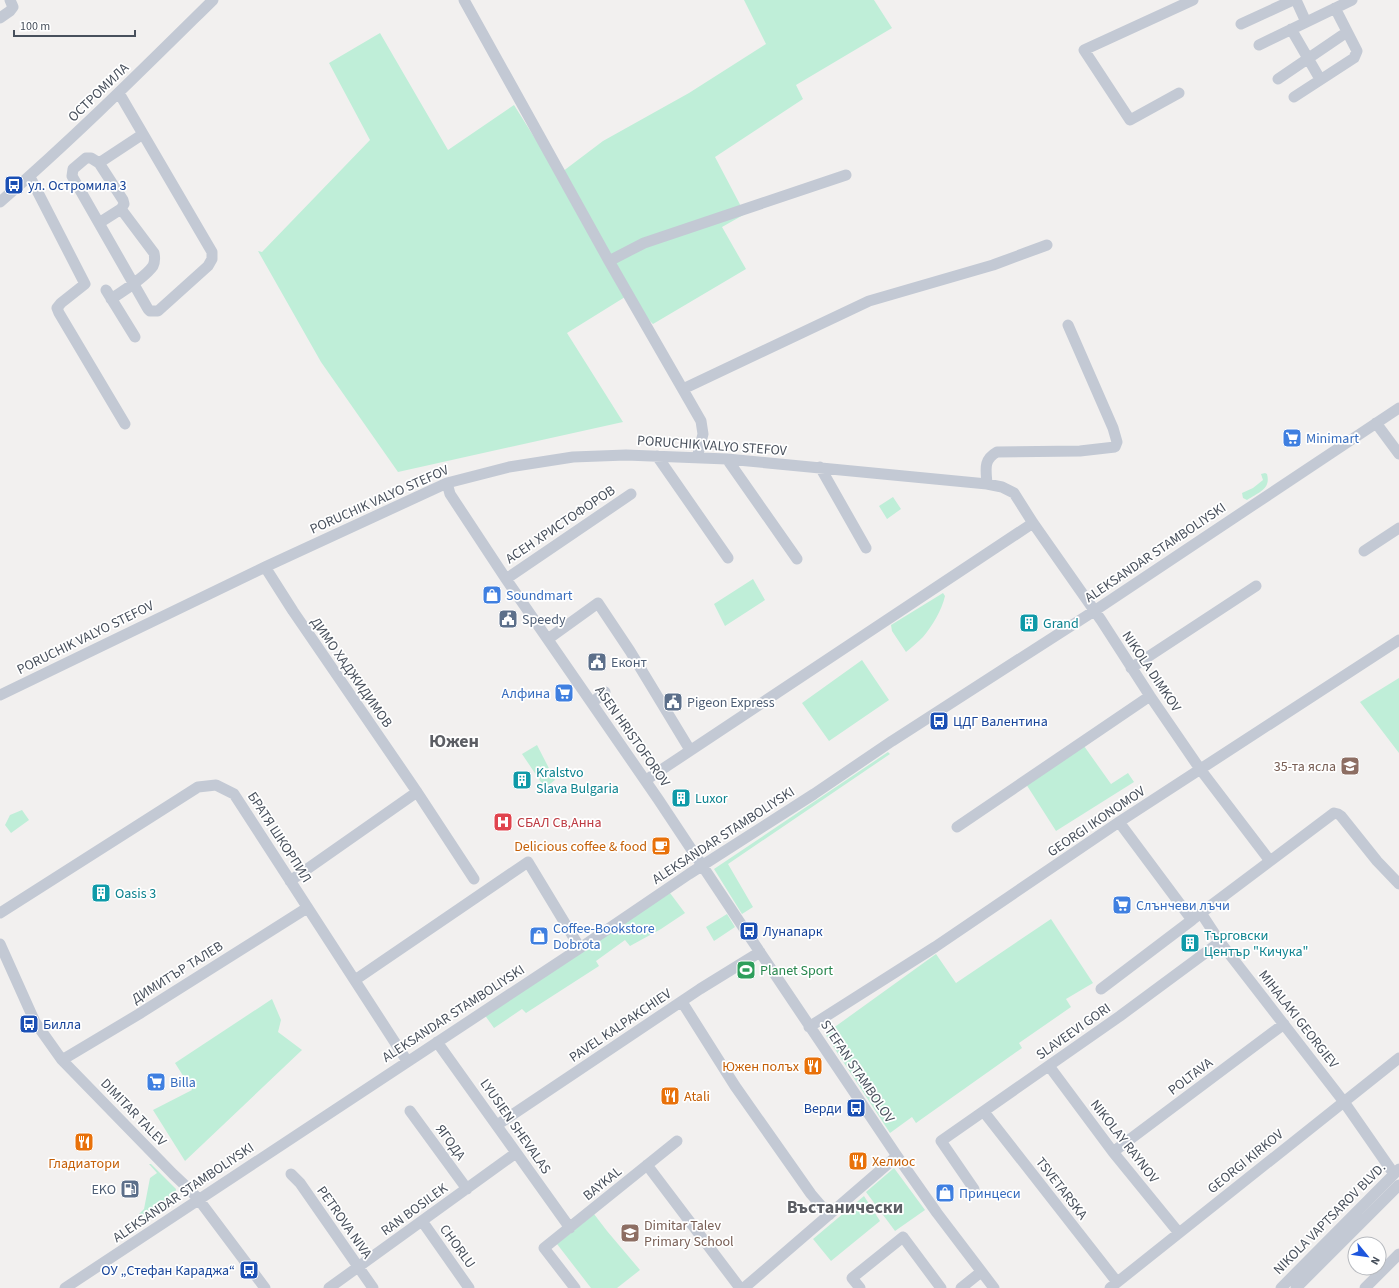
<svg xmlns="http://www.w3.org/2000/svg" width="1399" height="1288" font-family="'Source Sans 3',sans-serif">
<rect width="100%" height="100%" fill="#f2f0ef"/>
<path fill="#bfeed8" d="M 744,0 L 874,0 L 892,28 L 796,85 L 803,99 L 715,157 L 745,214 L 722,227 L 746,269 L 653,324 L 625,297 L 567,333 L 623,422 L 398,472 L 321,362 L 258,251 L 262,252 L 370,140 L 329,63 L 380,33 L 448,150 L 514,105 L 558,175 L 603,141 L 689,93 L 766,44 Z
M 1265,473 L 1267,474 C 1271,489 1259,492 1247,500 L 1243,498 L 1242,493 L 1253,488 L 1263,480 L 1261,474 Z
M 893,497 L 901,509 L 887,519 L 879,506 Z
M 753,579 L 765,600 L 725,626 L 714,604 Z
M 943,593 L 945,596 C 942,610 932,626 923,637 C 918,642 912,647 906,652 L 892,631 L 891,625 Z
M 862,660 L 889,700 L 829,741 L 802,703 Z
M 1399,678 L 1399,753 L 1360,702 Z
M 537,745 L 555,780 L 545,788 L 522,754 Z
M 1084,746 L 1111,784 L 1128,773 L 1134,782 L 1056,831 L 1026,784 Z
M 888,752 L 890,754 L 728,864 L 753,907 L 742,914 L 714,869 Z
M 22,810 L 29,820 L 11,833 L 5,825 L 10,815 Z
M 670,893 L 685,913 L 661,929 L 630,946 L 625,940 L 596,961 L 599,966 L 526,1013 L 522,1009 L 494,1028 L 484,1014 Z
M 727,914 L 735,927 L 714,941 L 706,927 Z
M 1051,919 L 1093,983 L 1066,999 L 1071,1007 L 1019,1043 L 1022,1048 L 916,1123 L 912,1117 L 890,1133 L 825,1034 L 936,954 L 956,983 Z
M 272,999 L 281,1020 L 278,1032 L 302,1050 L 185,1161 L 153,1110 L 192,1090 L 175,1063 Z
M 149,1164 L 151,1164 L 176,1189 L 175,1196 L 172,1202 L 147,1220 L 139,1218 L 139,1214 L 144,1209 L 150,1178 L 157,1173 Z
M 894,1168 L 925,1210 L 895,1231 L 866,1192 Z
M 864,1196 L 880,1221 L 831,1261 L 813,1239 Z
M 594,1214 L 607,1231 L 640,1270 L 617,1288 L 591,1288 L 557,1244 Z"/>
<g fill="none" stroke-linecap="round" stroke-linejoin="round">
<path stroke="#c3c9d4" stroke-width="11" d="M 464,0 L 609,261 L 701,421 L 703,434 L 697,458
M 1296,0 L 1306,22
M 0,18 L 10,11 L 13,7 L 10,0
M 1241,24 L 1293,0
M 1291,29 L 1320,79
M 1259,45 L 1352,0
M 1278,79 L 1347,32
M 1179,93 L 1130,120 L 1084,50 L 1193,0
M 1294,97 L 1354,58 L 1357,51 L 1335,8
M 99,163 L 143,134
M 30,177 L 85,284 L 61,303 L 57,308 L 59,313 L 125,424
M 0,202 C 74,138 143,69 213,0
M 99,223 L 121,209 L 124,204 L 123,200 L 99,163 L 91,158 L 86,158 L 73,169 L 72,176 L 148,309 L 150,311 L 158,311 L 208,266 L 212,259 L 212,252 L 119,93
M 609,261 L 644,243 L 846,175
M 106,290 L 135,337
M 111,299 C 122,292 146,276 153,266 C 155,262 155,258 154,253 L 121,209
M 683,389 L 869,301 L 993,265 L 1047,245
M 1376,423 L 1399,454
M 657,456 L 728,558
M 727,459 L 797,559
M 820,467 L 866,548
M 447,483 L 450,494 L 506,579 L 658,799 L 743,927 L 897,1156 L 937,1213 L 994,1288
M 987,484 C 986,469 983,460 997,452 L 1080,451 L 1115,447 L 1117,442 L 1113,428 L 1068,325
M 1364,551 L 1399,528
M 265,567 L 293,611 L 417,792 L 474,879
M 506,579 L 631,494
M 548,639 L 598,603 L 630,651 L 690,750
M 1131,668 L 1256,586
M 0,695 L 265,567 L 447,483 L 509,467 L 573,457 L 626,455 L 727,459 L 987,484 L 1002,487 L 1014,493 L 1033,523 L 1101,620 L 1150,696 L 1200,769 L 1270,861
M 590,700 L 594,701 L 605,692
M 646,780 L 1033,523
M 1119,822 L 1192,920 L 1201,913 L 1220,942 L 1344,1102 L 1394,1174
M 957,827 L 1150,696
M 290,881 L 417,792
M 0,913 L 198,787 L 216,785 L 234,794 L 407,1061
M 1201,913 L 1334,813 L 1338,814 L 1341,816 L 1377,861 L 1399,884
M 0,944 L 35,1022 L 62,1060 L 173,1174 L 190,1190 L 199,1200 L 265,1288
M 355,980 L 528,862 L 580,948
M 1101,989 L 1192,920
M 682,1002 L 735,1086 L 811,1194 L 829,1215
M 809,1027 L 935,947 L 1119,822 L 1399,640
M 437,1042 L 570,1228
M 62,1060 L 139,1014 L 307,908
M 1049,1066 L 1113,1152 L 1179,1233
M 410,1111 L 467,1189
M 984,1112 L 1117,1282
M 497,1125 L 700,989 L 760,952
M 1113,1152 L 1284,1024
M 647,1165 L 740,1288
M 291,1174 L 300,1183 L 373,1288
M 974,1189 L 941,1141 L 1120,1016 L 1220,942
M 422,1221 L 469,1288
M 65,1288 L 580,948 L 689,874 L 814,794 L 892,741 L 1094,611 L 1399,408
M 329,1288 L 516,1153
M 575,1288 L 544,1248 L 677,1141
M 744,1288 L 897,1156
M 860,1288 L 852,1278 L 903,1237 L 941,1288
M 961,1288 L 981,1272
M 1110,1288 L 1399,1058
M 1281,1288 L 1399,1169
M 1296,1288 L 1399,1185
M 1365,1288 L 1399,1254"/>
</g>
<defs>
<symbol id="bus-square" viewBox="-11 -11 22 22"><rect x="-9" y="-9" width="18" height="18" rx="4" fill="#1a4fb4" stroke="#fff"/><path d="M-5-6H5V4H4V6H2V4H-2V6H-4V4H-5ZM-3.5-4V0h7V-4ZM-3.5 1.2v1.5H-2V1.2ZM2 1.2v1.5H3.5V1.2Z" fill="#fff"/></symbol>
<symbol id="supermarket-square" viewBox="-11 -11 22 22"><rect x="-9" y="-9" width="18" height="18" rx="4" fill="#3f7fe0" stroke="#fff"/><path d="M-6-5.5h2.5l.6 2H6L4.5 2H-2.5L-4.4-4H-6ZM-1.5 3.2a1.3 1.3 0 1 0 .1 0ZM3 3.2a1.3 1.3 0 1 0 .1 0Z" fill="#fff"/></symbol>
<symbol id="shop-square" viewBox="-11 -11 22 22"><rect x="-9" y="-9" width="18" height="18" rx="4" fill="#3f7fe0" stroke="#fff"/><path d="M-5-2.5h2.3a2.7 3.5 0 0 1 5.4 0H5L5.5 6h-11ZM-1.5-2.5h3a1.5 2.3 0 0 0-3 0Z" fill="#fff"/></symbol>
<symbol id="civic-square" viewBox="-11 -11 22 22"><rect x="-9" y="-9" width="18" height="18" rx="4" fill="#5c6f8a" stroke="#fff"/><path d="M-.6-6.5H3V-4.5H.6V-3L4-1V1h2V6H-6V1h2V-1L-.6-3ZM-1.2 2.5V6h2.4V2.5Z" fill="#fff"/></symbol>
<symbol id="building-square" viewBox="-11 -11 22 22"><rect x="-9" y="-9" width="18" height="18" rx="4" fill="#0f9aa8" stroke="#fff"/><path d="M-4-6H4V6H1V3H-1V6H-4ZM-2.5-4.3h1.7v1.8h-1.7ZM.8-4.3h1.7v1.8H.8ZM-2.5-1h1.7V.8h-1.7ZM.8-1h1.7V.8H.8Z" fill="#fff"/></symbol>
<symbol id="school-square" viewBox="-11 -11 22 22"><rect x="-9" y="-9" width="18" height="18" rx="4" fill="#8d6e63" stroke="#fff"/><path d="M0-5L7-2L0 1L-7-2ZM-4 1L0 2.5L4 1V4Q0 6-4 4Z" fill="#fff"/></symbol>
<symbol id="hospital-square" viewBox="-11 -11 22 22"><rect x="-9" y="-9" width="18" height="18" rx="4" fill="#e0444e" stroke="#fff"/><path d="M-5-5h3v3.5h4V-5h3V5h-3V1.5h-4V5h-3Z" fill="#fff"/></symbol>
<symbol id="cafe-square" viewBox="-11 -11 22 22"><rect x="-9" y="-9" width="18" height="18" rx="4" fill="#e8710a" stroke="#fff"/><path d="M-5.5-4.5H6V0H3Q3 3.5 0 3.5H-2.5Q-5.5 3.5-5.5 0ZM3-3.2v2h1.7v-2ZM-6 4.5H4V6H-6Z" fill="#fff"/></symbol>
<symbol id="stadium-square" viewBox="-11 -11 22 22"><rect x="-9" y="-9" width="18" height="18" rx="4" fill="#2e9e5b" stroke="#fff"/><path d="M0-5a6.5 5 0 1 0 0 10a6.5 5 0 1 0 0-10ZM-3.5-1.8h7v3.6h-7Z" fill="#fff"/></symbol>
<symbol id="restaurant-square" viewBox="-11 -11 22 22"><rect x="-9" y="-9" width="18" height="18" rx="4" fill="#e8710a" stroke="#fff"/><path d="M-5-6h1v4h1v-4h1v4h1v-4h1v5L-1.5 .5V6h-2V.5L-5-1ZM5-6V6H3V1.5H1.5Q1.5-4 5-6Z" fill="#fff"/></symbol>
<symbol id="fuel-square" viewBox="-11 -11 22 22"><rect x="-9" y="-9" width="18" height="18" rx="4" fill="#5c6f8a" stroke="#fff"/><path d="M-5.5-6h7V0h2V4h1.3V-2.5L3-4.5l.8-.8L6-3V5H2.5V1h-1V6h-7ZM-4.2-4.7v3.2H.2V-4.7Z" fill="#fff"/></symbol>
</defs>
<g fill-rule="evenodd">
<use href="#bus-square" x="3" y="174" width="22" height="22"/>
<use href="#supermarket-square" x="1281" y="427" width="22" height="22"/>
<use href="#shop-square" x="481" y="584" width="22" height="22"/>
<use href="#civic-square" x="497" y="608" width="22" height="22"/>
<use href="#building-square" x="1018" y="612" width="22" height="22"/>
<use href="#civic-square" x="586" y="651" width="22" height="22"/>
<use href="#supermarket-square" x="553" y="682" width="22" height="22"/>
<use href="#civic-square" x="662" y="691" width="22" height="22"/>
<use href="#bus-square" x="928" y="710" width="22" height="22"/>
<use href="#school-square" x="1339" y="755" width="22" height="22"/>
<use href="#building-square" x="511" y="769" width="22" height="22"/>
<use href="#building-square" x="670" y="787" width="22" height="22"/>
<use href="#hospital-square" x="492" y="811" width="22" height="22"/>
<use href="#cafe-square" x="650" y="835" width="22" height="22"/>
<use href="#building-square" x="90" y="882" width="22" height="22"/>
<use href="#supermarket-square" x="1111" y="894" width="22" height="22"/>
<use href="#bus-square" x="738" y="920" width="22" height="22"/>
<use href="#shop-square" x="528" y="925" width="22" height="22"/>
<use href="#building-square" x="1179" y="932" width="22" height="22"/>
<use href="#stadium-square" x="735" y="959" width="22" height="22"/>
<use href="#bus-square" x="18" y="1013" width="22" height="22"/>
<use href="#restaurant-square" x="802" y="1055" width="22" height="22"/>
<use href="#supermarket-square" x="145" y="1071" width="22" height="22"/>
<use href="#restaurant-square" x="659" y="1085" width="22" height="22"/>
<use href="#bus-square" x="845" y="1097" width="22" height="22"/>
<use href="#restaurant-square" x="73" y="1131" width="22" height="22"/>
<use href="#restaurant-square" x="847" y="1150" width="22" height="22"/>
<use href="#fuel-square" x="119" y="1178" width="22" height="22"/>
<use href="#shop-square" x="934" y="1182" width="22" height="22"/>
<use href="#school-square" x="619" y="1222" width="22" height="22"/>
<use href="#bus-square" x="238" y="1259" width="22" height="22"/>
</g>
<g text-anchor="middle" stroke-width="3.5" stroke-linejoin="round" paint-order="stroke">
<g font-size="14" fill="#48505c" stroke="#fff">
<text transform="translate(98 92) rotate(-44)" y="5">ОСТРОМИЛА</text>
<text transform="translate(712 445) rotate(4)" y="5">PORUCHIK VALYO STEFOV</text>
<text transform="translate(379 499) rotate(-24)" y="5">PORUCHIK VALYO STEFOV</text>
<text transform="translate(560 524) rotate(-34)" y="5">АСЕН ХРИСТОФОРОВ</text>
<text transform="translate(1155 552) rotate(-34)" y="5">ALEKSANDAR STAMBOLIYSKI</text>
<text transform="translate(85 637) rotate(-26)" y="5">PORUCHIK VALYO STEFOV</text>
<text transform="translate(1152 671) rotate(56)" y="5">NIKOLA DIMKOV</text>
<text transform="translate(352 672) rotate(55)" y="5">ДИМО ХАДЖИДИМОВ</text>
<text transform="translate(633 736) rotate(55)" y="5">ASEN HRISTOFOROV</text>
<text transform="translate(1096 821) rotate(-34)" y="5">GEORGI IKONOMOV</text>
<text transform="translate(723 835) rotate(-33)" y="5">ALEKSANDAR STAMBOLIYSKI</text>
<text transform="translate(280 837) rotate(57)" y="5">БРАТЯ ШКОРПИЛ</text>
<text transform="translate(177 972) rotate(-32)" y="5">ДИМИТЪР ТАЛЕВ</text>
<text transform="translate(453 1013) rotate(-33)" y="5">ALEKSANDAR STAMBOLIYSKI</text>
<text transform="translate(1299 1019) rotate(52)" y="5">MIHALAKI GEORGIEV</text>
<text transform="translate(620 1025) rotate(-34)" y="5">PAVEL KALPAKCHIEV</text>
<text transform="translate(1073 1031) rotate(-35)" y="5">SLAVEEVI GORI</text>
<text transform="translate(858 1071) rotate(56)" y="5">STEFAN STAMBOLOV</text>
<text transform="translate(1190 1076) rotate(-37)" y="5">POLTAVA</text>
<text transform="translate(134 1112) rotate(46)" y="5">DIMITAR TALEV</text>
<text transform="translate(516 1126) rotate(55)" y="5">LYUSIEN SHEVALAS</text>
<text transform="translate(1125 1141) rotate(52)" y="5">NIKOLAY RAYNOV</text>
<text transform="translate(451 1142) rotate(54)" y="5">ЯГОДА</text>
<text transform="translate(1245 1161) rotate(-39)" y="5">GEORGI KIRKOV</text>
<text transform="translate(602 1183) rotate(-39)" y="5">BAYKAL</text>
<text transform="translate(1062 1188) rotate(52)" y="5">TSVETARSKA</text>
<text transform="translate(183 1192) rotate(-34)" y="5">ALEKSANDAR STAMBOLIYSKI</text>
<text transform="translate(414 1209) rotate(-36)" y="5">RAN BOSILEK</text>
<text transform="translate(1329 1218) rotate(-45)" y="5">NIKOLA VAPTSAROV BLVD.</text>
<text transform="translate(345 1222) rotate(55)" y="5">PETROVA NIVA</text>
<text transform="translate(458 1246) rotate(54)" y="5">CHORLU</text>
</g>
<g font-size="14" fill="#164399" stroke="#fff" text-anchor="start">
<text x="28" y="190">ул. Остромила 3</text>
<text x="953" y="726">ЦДГ Валентина</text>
<text x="763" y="936">Лунапарк</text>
<text x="43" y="1029">Билла</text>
<text x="842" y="1113" text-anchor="end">Верди</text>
<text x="235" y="1275" text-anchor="end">ОУ „Стефан Караджа“</text>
</g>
<g font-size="14" fill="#366cbe" stroke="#fff" text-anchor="start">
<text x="1306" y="443">Minimart</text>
<text x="506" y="600">Soundmart</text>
<text x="550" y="698" text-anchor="end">Алфина</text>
<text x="1136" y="910">Слънчеви лъчи</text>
<text x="553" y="933">Coffee-Bookstore<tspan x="553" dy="16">Dobrota</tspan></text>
<text x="170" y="1087">Billa</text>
<text x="959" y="1198">Принцеси</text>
</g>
<g font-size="14" fill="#4e5e75" stroke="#fff" text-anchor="start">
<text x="522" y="624">Speedy</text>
<text x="611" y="667">Еконт</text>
<text x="687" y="707">Pigeon Express</text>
<text x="116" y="1194" text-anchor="end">EKO</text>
</g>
<g font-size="14" fill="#0d838f" stroke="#fff" text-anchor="start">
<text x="1043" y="628">Grand</text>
<text x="536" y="777">Kralstvo<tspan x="536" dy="16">Slava Bulgaria</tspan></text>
<text x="695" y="803">Luxor</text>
<text x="115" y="898">Oasis 3</text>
<text x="1204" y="940">Търговски<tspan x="1204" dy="16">Център "Кичука"</tspan></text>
</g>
<g font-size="14" fill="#785e54" stroke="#fff" text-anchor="end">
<text x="1336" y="771">35-та ясла</text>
<text x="644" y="1230" text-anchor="start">Dimitar Talev<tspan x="644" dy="16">Primary School</tspan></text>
</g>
<g font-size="14" fill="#be3a42" stroke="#fff" text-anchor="start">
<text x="517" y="827">СБАЛ Св,Анна</text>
</g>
<g font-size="14" fill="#c56008" stroke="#fff" text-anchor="end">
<text x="647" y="851">Delicious coffee &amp; food</text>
<text x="799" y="1071">Южен полъх</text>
<text x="684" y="1101" text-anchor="start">Atali</text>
<text x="872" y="1166" text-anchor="start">Хелиос</text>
<text x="84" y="1168" text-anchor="middle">Гладиатори</text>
</g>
<g font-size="14" fill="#27864d" stroke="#fff" text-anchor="start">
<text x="760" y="975">Planet Sport</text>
</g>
<g font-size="18" font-weight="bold" fill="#5c5e64" stroke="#fff">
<text x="454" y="747">Южен</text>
<text x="845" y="1213">Въстанически</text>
</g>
</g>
<g transform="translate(1367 1256) rotate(119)"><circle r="19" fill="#ffffff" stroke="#b6b9be"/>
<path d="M0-3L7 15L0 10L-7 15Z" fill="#1e56dd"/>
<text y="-6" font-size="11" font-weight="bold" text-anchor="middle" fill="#48505c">N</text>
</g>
<path d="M14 30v6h121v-6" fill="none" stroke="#48505c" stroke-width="2"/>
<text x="20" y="30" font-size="12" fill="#48505c" stroke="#ffffff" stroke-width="3" paint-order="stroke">100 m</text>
</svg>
